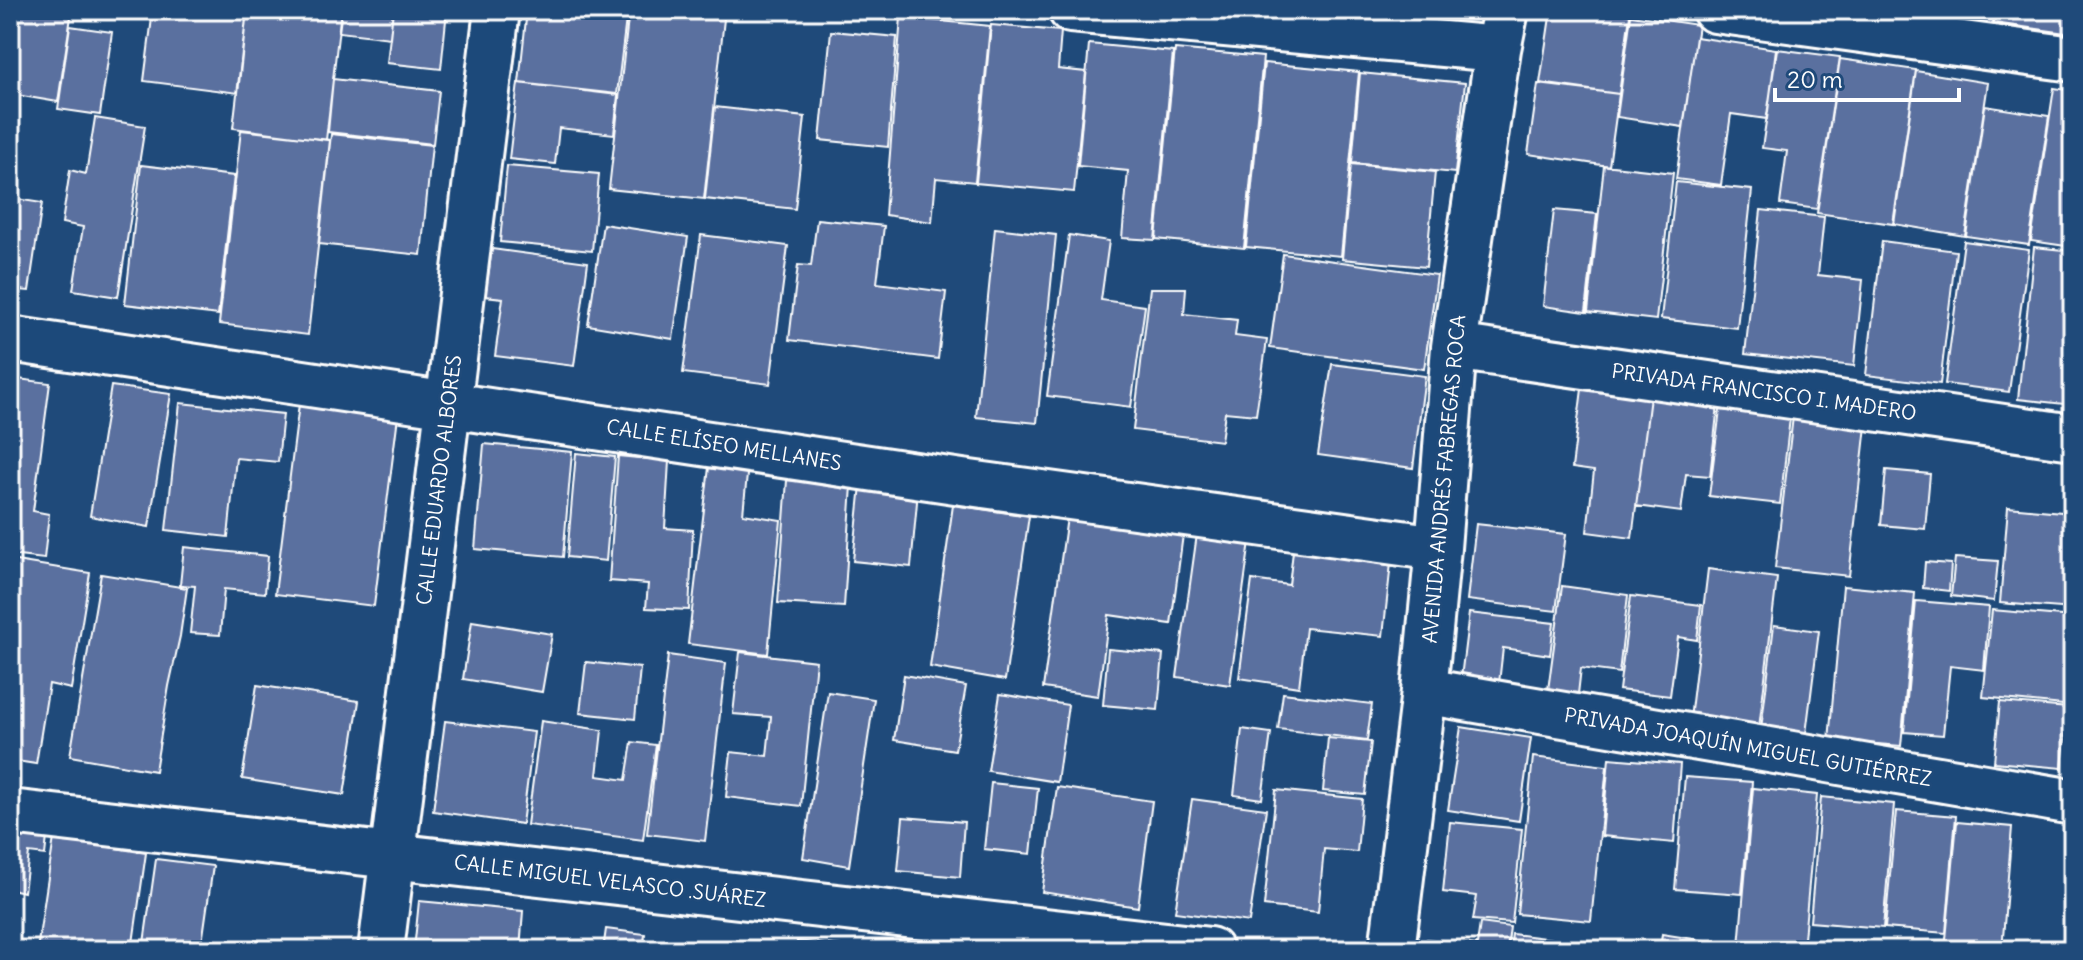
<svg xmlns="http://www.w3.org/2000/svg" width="2083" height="960" font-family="Delius,sans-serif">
<rect width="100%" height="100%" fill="#1f4a7a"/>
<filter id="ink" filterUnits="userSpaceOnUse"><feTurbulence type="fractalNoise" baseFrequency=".0125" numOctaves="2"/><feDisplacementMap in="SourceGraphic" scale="16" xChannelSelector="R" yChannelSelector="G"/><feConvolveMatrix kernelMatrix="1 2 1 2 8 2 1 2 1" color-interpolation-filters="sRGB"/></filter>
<g filter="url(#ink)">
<path fill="#5a6f9f" stroke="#fff" stroke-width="2" d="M 10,10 L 72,10 L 58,102 L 10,94 Z
M 153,10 L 247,10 L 238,93 L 144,81 Z
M 247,10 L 341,10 L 326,140 L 233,128 Z
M 342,10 L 393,10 L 390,38 L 339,32 Z
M 393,10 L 447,10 L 441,69 L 387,63 Z
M 527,10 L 627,10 L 617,94 L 519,83 Z
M 629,10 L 725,10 L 704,199 L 609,189 Z
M 1551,10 L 1601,10 L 1630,15 L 1619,94 L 1540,83 Z
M 1926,10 L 1994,10 L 1993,24 L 1926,14 Z
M 1995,10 L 2073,10 L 2073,34 L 1994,23 Z
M 1631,15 L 1698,25 L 1683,127 L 1617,117 Z
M 901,17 L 990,26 L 975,182 L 936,178 L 932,222 L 885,215 Z
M 991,25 L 1061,31 L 1058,69 L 1086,72 L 1074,192 L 976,183 Z
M 70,26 L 112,32 L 100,115 L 58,109 Z
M 831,31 L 897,37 L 888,147 L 820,140 Z
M 1696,37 L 1776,49 L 1767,119 L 1731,114 L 1721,185 L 1676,179 Z
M 1089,44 L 1173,52 L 1155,240 L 1122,238 L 1128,171 L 1078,166 Z
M 1175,49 L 1263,57 L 1244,248 L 1156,239 Z
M 1777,49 L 1840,57 L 1817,209 L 1780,204 L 1787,151 L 1762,148 Z
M 1840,59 L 1916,70 L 1893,224 L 1817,213 Z
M 1264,63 L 1359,72 L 1341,256 L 1246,247 Z
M 1916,71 L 1988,83 L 1965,236 L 1894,224 Z
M 1360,73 L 1465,83 L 1455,173 L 1352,163 Z
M 333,79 L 439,91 L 433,144 L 328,132 Z
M 518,83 L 618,95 L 614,134 L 559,128 L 555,164 L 509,159 Z
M 1538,84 L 1619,94 L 1609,166 L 1528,154 Z
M 2054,88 L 2073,91 L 2073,247 L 2031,241 Z
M 1985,106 L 2049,116 L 2029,245 L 1966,236 Z
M 715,107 L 805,117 L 795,209 L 705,199 Z
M 95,118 L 145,126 L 118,297 L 73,290 L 83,227 L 62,223 L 70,170 L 86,174 Z
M 241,130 L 330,140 L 308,335 L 219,324 Z
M 331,134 L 432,145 L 421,255 L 319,244 Z
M 1351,164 L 1435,172 L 1426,267 L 1342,259 Z
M 141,165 L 234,176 L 218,315 L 125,304 Z
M 1604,165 L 1673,173 L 1656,320 L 1588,312 Z
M 507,166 L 599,174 L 592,251 L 500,242 Z
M 1676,182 L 1752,190 L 1737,328 L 1661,319 Z
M 10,198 L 42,203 L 29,291 L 10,289 Z
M 1554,210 L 1597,214 L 1586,312 L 1543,306 Z
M 1761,210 L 1824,217 L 1818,275 L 1863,280 L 1854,366 L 1745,354 Z
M 817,219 L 884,226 L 877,283 L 946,292 L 938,359 L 789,340 L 798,265 L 811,266 Z
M 603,224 L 688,237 L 673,339 L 588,325 Z
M 995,228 L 1056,235 L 1037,423 L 976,417 Z
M 701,235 L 788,246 L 770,384 L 683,373 Z
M 1069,235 L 1109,241 L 1101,300 L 1145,306 L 1131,407 L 1047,396 Z
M 1882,241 L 1956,251 L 1940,384 L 1866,375 Z
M 1964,241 L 2029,250 L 2009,392 L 1945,384 Z
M 2034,247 L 2073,251 L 2073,405 L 2018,399 Z
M 492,249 L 588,262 L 574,366 L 495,356 L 503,298 L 485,296 Z
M 1283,254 L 1437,275 L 1424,369 L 1270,348 Z
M 1150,288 L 1186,288 L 1184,314 L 1237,320 L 1235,336 L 1267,340 L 1256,415 L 1225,412 L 1221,441 L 1133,430 Z
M 1332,364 L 1425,376 L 1413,468 L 1318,455 Z
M 10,378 L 50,383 L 33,511 L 49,514 L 44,559 L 10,555 Z
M 1583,381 L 1651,389 L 1632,538 L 1587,532 L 1594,471 L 1572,468 Z
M 111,386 L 171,394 L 149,527 L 90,516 Z
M 1650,397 L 1718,405 L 1710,476 L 1686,474 L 1681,512 L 1636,506 Z
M 180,403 L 283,414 L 278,462 L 236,458 L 228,537 L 166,530 Z
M 299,404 L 398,416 L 374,606 L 275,594 Z
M 1794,408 L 1867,417 L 1849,576 L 1775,568 Z
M 1720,410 L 1790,418 L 1780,504 L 1709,496 Z
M 484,444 L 572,452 L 563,557 L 475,549 Z
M 576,453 L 615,457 L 606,561 L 567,557 Z
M 618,456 L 669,461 L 665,528 L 693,530 L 689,610 L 646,608 L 648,584 L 609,581 Z
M 710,459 L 748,465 L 743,514 L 781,520 L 768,654 L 688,644 Z
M 1886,470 L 1930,474 L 1925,529 L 1881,525 Z
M 787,480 L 852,485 L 844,607 L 778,603 Z
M 861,485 L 918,491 L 911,567 L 853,561 Z
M 953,505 L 1029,516 L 1005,680 L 930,667 Z
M 2008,507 L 2073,513 L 2073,609 L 2000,603 Z
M 1068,510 L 1184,527 L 1171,624 L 1109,615 L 1098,696 L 1043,688 Z
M 1476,524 L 1566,534 L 1556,611 L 1467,600 Z
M 1197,534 L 1250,541 L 1230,685 L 1177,677 Z
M 1294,543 L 1392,554 L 1383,636 L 1306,628 L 1299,687 L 1239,678 L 1252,580 L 1289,585 Z
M 184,547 L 268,556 L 265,593 L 224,589 L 220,635 L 190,633 L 195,586 L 180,585 Z
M 1955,558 L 1998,561 L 1994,601 L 1951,596 Z
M 10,560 L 90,573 L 71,689 L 49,684 L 36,764 L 10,760 Z
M 1925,562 L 1951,564 L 1949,591 L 1923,588 Z
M 1708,569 L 1777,578 L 1759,728 L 1690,719 Z
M 101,574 L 187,588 L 180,636 L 169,686 L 155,771 L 70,756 Z
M 1562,586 L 1628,595 L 1619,673 L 1581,668 L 1578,694 L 1548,690 Z
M 1843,586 L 1915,593 L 1901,746 L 1829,740 Z
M 1631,596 L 1701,605 L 1697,640 L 1678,637 L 1670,696 L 1619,690 Z
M 1916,601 L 1989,607 L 1984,670 L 1950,666 L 1943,735 L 1904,732 Z
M 1992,610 L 2073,617 L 2073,706 L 1983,697 Z
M 1469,613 L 1554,623 L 1550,655 L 1503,648 L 1499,683 L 1461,678 Z
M 472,621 L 552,634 L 542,692 L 463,679 Z
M 1774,625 L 1819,631 L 1806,734 L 1761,729 Z
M 1108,649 L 1163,654 L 1158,710 L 1103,705 Z
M 740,652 L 816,661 L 801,806 L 726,797 L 731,752 L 767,756 L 771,717 L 733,714 Z
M 668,655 L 726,663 L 705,841 L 647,834 Z
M 586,662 L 640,668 L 635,719 L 580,713 Z
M 904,675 L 966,686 L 955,750 L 894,740 Z
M 257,685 L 359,701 L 344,795 L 242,779 Z
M 828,692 L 874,699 L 849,866 L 803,858 Z
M 1283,693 L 1372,704 L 1367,740 L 1278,729 Z
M 1000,694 L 1068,705 L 1057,782 L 988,771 Z
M 2000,702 L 2068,708 L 2062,768 L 1994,762 Z
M 445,721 L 534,732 L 522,824 L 433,811 Z
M 541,721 L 602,730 L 597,776 L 626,780 L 632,742 L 656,745 L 643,840 L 527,825 Z
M 1461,727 L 1531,738 L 1519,821 L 1448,810 Z
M 1242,729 L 1271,733 L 1262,799 L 1234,795 Z
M 1328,738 L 1371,742 L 1365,795 L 1323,791 Z
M 1533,757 L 1607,766 L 1591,921 L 1517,914 Z
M 1609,758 L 1680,764 L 1674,843 L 1602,836 Z
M 1685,777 L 1752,782 L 1742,894 L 1675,889 Z
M 991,783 L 1038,788 L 1031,854 L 984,849 Z
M 1057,787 L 1152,801 L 1138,907 L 1042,892 Z
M 1753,788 L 1817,795 L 1803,950 L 1739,946 Z
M 1276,790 L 1362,799 L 1357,852 L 1324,849 L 1318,912 L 1264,906 Z
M 1821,797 L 1894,804 L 1883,928 L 1810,922 Z
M 1192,799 L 1266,809 L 1249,922 L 1175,912 Z
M 1896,811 L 1956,816 L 1946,933 L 1885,928 Z
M 903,817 L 964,822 L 960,877 L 898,871 Z
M 1450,822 L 1522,829 L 1512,923 L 1473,920 L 1477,896 L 1443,892 Z
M 1957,822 L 2012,827 L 2002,950 L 1945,950 Z
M 10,832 L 47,837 L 45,855 L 29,853 L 24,892 L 10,889 Z
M 54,838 L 146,853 L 132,950 L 37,950 Z
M 156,859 L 213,866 L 201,950 L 143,950 Z
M 419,901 L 523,911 L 520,950 L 414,950 Z
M 1480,923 L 1510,927 L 1507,950 L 1426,950 L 1427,939 L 1477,945 Z
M 606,929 L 645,934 L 643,950 L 603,950 Z
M 1512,934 L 1586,943 L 1585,950 L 1510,950 Z
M 1662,934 L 1713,942 L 1711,950 L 1660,950 Z
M 797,941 L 878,950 L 796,950 Z"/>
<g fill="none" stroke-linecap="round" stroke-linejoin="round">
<defs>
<path id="minor" d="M 1071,10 L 1498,49
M 1715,10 L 2073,59
M 10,339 L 962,482 L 1438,548
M 1454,347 L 2073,437
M 1424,691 L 2073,802
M 10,812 L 1210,950
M 381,950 L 497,10
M 1392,950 L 1424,691 L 1438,548 L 1454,347 L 1498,49 L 1506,10"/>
</defs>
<use href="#minor" stroke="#fff" stroke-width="50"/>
<use href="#minor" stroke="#1f4a7a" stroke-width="44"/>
</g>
</g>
<g text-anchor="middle" stroke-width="6" stroke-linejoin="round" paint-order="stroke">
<g font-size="20" fill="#fff" stroke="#1f4a7a">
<text transform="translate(1764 392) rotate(8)" y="7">PRIVADA FRANCISCO I. MADERO</text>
<text transform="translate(724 445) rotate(9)" y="7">CALLE ELÍSEO MELLANES</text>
<text transform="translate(1444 479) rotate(-85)" y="7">AVENIDA ANDRÉS FABREGAS ROCA</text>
<text transform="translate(439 480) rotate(-83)" y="7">CALLE EDUARDO ALBORES</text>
<text transform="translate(1748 747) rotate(10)" y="7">PRIVADA JOAQUÍN MIGUEL GUTIÉRREZ</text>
<text transform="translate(610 881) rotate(7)" y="7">CALLE MIGUEL VELASCO .SUÁREZ</text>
</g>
</g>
<rect width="2083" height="960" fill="none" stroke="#1f4a7a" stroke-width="40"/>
<rect x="20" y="20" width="2043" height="920" fill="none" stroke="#fff" stroke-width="3" filter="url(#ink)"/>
<path d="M1775 88v12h184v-12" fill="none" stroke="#ffffff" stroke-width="4"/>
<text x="1787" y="88" font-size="24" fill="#ffffff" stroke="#1f4a7a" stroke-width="6" paint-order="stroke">20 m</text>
</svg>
